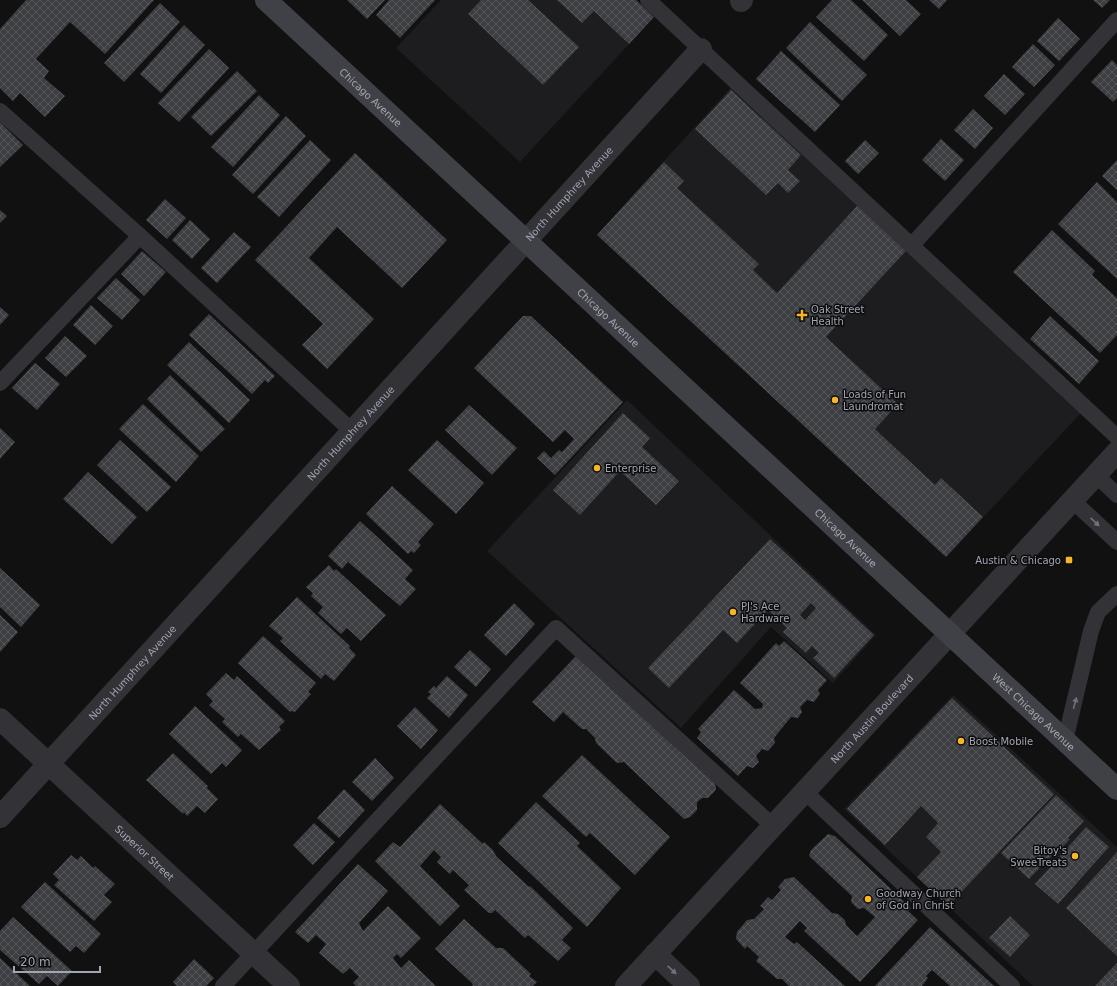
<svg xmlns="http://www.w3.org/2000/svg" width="1117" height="986" font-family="'DejaVu Sans',sans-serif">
<defs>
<pattern id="building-cross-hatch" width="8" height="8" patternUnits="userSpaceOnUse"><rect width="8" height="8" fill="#3d3e42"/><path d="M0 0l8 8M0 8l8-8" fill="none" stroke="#56575b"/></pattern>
</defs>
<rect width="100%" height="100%" fill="#111112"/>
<path fill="#1d1d1f" d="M 441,0 L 636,0 L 654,17 L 520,162 L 396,48 Z
M 731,87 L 1082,412 L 946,557 L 597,235 Z
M 627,400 L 876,635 L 833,683 L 771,627 L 681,728 L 487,551 Z
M 953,695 L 1117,847 L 1117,986 L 1033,986 L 844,809 Z"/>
<path fill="url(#building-cross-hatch)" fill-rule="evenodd" d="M 26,0 L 154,0 L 105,54 L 70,22 L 36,59 L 49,71 L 44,78 L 65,96 L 45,117 L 20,93 L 13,101 L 0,88 L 0,29 Z
M 347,0 L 385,0 L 367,19 Z
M 389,0 L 435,0 L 400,38 L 376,15 Z
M 481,0 L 528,0 L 579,47 L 543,85 L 468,14 Z
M 557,0 L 636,0 L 654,17 L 629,44 L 594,11 L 582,23 Z
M 832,0 L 851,0 L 888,35 L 864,61 L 816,17 Z
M 862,0 L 906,0 L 921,14 L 900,36 Z
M 929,0 L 947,0 L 939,9 Z
M 1093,0 L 1110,0 L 1102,8 Z
M 160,3 L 180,22 L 124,82 L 104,63 Z
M 1058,18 L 1080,39 L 1059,61 L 1037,41 Z
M 810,22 L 867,75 L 842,101 L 786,48 Z
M 184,25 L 205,45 L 161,93 L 140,74 Z
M 1033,44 L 1055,65 L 1034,87 L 1012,67 Z
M 209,49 L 229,68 L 179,122 L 158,103 Z
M 781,51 L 840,105 L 815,132 L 756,79 Z
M 1112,60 L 1117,65 L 1117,98 L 1113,102 L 1091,82 Z
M 237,71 L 257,91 L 211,136 L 191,117 Z
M 1004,74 L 1025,94 L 1005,115 L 984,96 Z
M 731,90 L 801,155 L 788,170 L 800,181 L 788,193 L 778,183 L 766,195 L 695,129 Z
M 259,95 L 280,115 L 233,167 L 211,147 Z
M 973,109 L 993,128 L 975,149 L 954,130 Z
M 286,116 L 306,136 L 253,194 L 232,175 Z
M 0,122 L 23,145 L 0,167 Z
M 941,139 L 964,160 L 945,181 L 922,160 Z
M 310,140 L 331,160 L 279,217 L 257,197 Z
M 865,140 L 879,153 L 858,174 L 845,161 Z
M 355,153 L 447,240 L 402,288 L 337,227 L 309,258 L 374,319 L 327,369 L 302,345 L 323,324 L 255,260 Z
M 1117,160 L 1117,190 L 1102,176 Z
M 664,162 L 684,181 L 677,188 L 759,264 L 753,270 L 777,293 L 858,205 L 906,251 L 826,337 L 898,404 L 875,429 L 935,485 L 941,478 L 983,517 L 946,557 L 597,235 Z
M 1097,182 L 1117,202 L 1117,279 L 1058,224 Z
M 165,199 L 186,218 L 167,239 L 146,220 Z
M 0,210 L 7,216 L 0,223 Z
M 190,220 L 210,239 L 192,259 L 172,240 Z
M 1052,230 L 1095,271 L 1092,275 L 1117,298 L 1117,335 L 1100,353 L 1013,272 Z
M 234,232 L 251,247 L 217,283 L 201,268 Z
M 142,251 L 166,272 L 144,296 L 121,274 Z
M 116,278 L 140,300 L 122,320 L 97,298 Z
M 91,305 L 113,326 L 95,345 L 73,325 Z
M 0,307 L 9,315 L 0,325 Z
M 209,314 L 275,376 L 268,383 L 265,380 L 252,394 L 189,335 Z
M 523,316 L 531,316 L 623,402 L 555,475 L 537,458 L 544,451 L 551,458 L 559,450 L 562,452 L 574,439 L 565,430 L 553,442 L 474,368 Z
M 1050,316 L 1099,361 L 1079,384 L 1030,339 Z
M 65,336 L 87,356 L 66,377 L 45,358 Z
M 189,342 L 250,400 L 229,423 L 167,365 Z
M 35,363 L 60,384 L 37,410 L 12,388 Z
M 170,375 L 225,429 L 201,452 L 147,399 Z
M 143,404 L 199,456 L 176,482 L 119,429 Z
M 469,405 L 517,448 L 492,475 L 445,430 Z
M 623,413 L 650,438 L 642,447 L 679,481 L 656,505 L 620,471 L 580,515 L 553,490 Z
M 0,428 L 15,442 L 0,459 Z
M 120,440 L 171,487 L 147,512 L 97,465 Z
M 437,440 L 484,483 L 456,514 L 408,470 Z
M 88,472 L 137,517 L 112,544 L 63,499 Z
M 392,486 L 434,524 L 418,542 L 421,545 L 414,553 L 411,551 L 408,554 L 366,514 Z
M 360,521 L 413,570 L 405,579 L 416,589 L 400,606 L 348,562 L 342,569 L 328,556 Z
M 770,539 L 874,635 L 834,678 L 813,658 L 819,653 L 812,646 L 806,653 L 783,632 L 787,628 L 768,610 L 737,643 L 723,630 L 669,688 L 648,668 ZM 811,603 L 816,608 L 805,620 L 800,615 Z
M 329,565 L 334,571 L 336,569 L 386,615 L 361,641 L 347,628 L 341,634 L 318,613 L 323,607 L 311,596 L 313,593 L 306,587 Z
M 0,568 L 40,605 L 21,627 L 0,607 Z
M 297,597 L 350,646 L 349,648 L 356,655 L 334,681 L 325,674 L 321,679 L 280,641 L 283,638 L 269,626 Z
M 514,603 L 535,624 L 506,656 L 484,635 Z
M 0,615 L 18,632 L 0,652 Z
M 263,636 L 316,683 L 308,692 L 311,694 L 295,712 L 291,711 L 290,712 L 238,663 Z
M 784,641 L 827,680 L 818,690 L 820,694 L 814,702 L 807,700 L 800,707 L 802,712 L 798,718 L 791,717 L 774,738 L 775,743 L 768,751 L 762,749 L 756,756 L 759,762 L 753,768 L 747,766 L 738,776 L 697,738 L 701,732 L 698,729 L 734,690 L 755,709 L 762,708 L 763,704 L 740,683 L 776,643 L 779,646 Z
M 470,650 L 491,669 L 476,687 L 454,667 Z
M 577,655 L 715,782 L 716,790 L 708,798 L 702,798 L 697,802 L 697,810 L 690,817 L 684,819 L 624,762 L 617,763 L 596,743 L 595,738 L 586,729 L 582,729 L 563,712 L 554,722 L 532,702 Z
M 226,673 L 234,680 L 237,676 L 285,721 L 279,727 L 281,730 L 259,750 L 241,734 L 238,737 L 222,722 L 225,719 L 209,705 L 213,701 L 206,694 Z
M 447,676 L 468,695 L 449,718 L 427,698 L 431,694 L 428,692 L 434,686 L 436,688 Z
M 952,698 L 1054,794 L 948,906 L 917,877 L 941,852 L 926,837 L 938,823 L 921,806 L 885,845 L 847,809 Z
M 195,706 L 242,750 L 226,767 L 222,763 L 211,774 L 169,734 Z
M 415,707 L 438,730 L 421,749 L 397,726 Z
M 173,753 L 208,786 L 207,788 L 218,799 L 205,813 L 197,806 L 187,816 L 184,812 L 183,814 L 146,780 Z
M 582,755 L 670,837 L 635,875 L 590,833 L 586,837 L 542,796 Z
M 375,758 L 394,778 L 372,801 L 352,782 Z
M 344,789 L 365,810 L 339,838 L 317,818 Z
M 1056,795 L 1084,821 L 1068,838 L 1070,839 L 1055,855 L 1054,853 L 1029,879 L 1001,853 Z
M 536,802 L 580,843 L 577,846 L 621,888 L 587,927 L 498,843 Z
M 440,804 L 483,844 L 484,842 L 493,850 L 496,856 L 529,887 L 530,886 L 573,928 L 562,940 L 571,948 L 558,961 L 528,935 L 525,938 L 495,910 L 492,913 L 489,913 L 464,890 L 469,885 L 453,870 L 450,874 L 437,862 L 441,857 L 434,850 L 420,866 L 460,906 L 440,926 L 375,861 L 393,842 L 400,847 Z
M 314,823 L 335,842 L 313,865 L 293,845 Z
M 1086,827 L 1109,847 L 1058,904 L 1035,884 Z
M 828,834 L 835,836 L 911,908 L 908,911 L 918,920 L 860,982 L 804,931 L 807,928 L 800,921 L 785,937 L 794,944 L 797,942 L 845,986 L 789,986 L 782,979 L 777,979 L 756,961 L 759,957 L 747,946 L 745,949 L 736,939 L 737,932 L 747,920 L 754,919 L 764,909 L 760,906 L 768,897 L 772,900 L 781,890 L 778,887 L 785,879 L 794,877 L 832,913 L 838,914 L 845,920 L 846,925 L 857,936 L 875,917 L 864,908 L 858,909 L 851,902 L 852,896 L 809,856 L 811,850 Z
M 1117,852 L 1117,956 L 1066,908 Z
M 71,855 L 77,860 L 81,856 L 93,868 L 95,866 L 115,884 L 104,895 L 112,902 L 94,921 L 54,885 L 59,880 L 53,874 Z
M 358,864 L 388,891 L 359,923 L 363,931 L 388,906 L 421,938 L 401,958 L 397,954 L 393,958 L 401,968 L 409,960 L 436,986 L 356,986 L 353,983 L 359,977 L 350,968 L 343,974 L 319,953 L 326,944 L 316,935 L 308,943 L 295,932 Z
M 45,882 L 101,934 L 84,953 L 76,946 L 70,952 L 21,907 Z
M 1010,916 L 1030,935 L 1010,957 L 989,938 Z
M 13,917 L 72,971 L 58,986 L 47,976 L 39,984 L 0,950 L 0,931 Z
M 464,919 L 496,948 L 503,948 L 531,974 L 529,976 L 537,982 L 533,986 L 472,986 L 473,984 L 435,949 Z
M 930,927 L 994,986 L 950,986 L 932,970 L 926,976 L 928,978 L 922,986 L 875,986 Z
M 0,958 L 30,986 L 0,986 Z
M 194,959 L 214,978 L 206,986 L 177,986 L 173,982 Z
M 1117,963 L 1117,986 L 1095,986 Z"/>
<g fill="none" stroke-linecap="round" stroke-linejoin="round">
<path stroke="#323237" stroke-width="16" d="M 648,0 L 1117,437
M 0,111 L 140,236 L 352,431
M 912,245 L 1117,20
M 0,383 L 140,236
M 1096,475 L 1117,495
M 1073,501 L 1117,542
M 1065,741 L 1091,631 L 1098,612 L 1117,594
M 805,792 L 1012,986
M 223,986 L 556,628 L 773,826"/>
<g stroke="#323237" stroke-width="22">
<path d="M 741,1 L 742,0"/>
<path id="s1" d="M 0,719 L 289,986"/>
<path id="s2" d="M 0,817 L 701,49"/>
<path d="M 655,954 L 689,986"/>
</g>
<path stroke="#323237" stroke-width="22" id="s3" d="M 626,986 L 1117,452"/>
<path stroke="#404147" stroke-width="22" id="s4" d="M 266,0 L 1117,789"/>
</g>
<defs><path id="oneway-solid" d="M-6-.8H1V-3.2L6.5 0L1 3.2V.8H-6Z"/></defs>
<g fill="#6f727b">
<use href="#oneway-solid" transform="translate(1095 522) rotate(43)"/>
<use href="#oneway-solid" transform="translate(1075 703) rotate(-75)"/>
<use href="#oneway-solid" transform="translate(672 970) rotate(43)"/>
</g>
<g fill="#f6b625" stroke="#0c0c0d" stroke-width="1.5">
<path d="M800 309h4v4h4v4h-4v4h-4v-4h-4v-4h4z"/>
<circle cx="835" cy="400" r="4"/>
<circle cx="597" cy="468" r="4"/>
<rect x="1065" y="556" width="8" height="8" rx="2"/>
<circle cx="733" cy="612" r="4"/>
<circle cx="961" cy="741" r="4"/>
<circle cx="1075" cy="856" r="4"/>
<circle cx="868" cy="899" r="4"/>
</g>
<g text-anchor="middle" stroke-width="3" stroke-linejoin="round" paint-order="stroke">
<g font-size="10" fill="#a1a6b3" stroke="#0c0c0d">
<text dy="4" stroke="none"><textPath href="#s4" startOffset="143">Chicago Avenue</textPath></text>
<text dy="4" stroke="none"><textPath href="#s2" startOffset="844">North Humphrey Avenue</textPath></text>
<text dy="4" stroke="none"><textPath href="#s4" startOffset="467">Chicago Avenue</textPath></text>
<text dy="4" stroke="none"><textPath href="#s2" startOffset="520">North Humphrey Avenue</textPath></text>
<text dy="4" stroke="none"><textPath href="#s4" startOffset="791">Chicago Avenue</textPath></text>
<text dy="4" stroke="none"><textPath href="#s2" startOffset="196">North Humphrey Avenue</textPath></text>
<text dy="4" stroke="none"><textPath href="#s4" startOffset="1047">West Chicago Avenue</textPath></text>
<text dy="4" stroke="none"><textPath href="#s3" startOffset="363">North Austin Boulevard</textPath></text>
<text dy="4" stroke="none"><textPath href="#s1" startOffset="197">Superior Street</textPath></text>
</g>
<g font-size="10" fill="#a1a6b3" stroke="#0c0c0d" text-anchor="start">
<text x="811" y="313">Oak Street<tspan x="811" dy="12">Health</tspan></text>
<text x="843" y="398">Loads of Fun<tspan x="843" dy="12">Laundromat</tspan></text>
<text x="605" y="472">Enterprise</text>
<text x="1061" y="564" text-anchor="end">Austin &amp; Chicago</text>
<text x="741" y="610">PJ's Ace<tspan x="741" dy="12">Hardware</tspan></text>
<text x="969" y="745">Boost Mobile</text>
<text x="1067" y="854" text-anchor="end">Bitoy's<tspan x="1067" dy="12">SweeTreats</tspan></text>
<text x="876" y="897">Goodway Church<tspan x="876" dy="12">of God in Christ</tspan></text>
</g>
</g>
<path d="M14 966v6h86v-6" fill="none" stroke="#a1a6b3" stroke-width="2"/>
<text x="20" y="966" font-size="12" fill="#a1a6b3" stroke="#0c0c0d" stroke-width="3" paint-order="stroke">20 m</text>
</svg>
